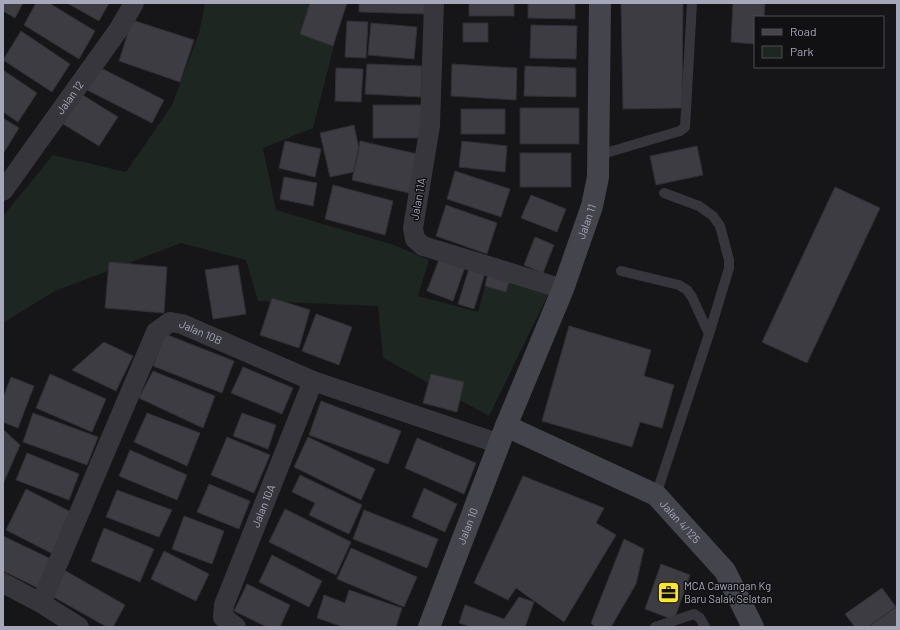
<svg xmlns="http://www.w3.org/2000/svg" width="900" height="630" font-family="Barlow,sans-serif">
<rect width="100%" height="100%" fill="#161518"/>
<path fill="#1d2620" d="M 205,3 L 345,3 L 313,128 L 263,148 L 276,210 L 394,245 L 429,260 L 418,296 L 478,312 L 488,276 L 549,293 L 489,416 L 383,358 L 378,306 L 258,301 L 246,260 L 181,243 L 55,291 L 3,323 L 3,216 L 53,155 L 126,172 L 172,105 L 199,33 Z"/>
<path fill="#3d3c43" stroke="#302f34" d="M 3,3 L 23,3 L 15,18 L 3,11 Z
M 36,3 L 49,3 L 95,31 L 79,59 L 24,25 Z
M 67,3 L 109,3 L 99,21 Z
M 310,3 L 347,3 L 333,46 L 300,34 Z
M 359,3 L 425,3 L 425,14 L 359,12 Z
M 469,3 L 514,3 L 514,16 L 469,16 Z
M 528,3 L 575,3 L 575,19 L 528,18 Z
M 621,3 L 683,3 L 682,108 L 623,109 Z
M 733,3 L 765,3 L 764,17 L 755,17 L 755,44 L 731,42 Z
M 132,20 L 194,40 L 180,82 L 119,61 Z
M 347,21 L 368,22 L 366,58 L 345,57 Z
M 371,23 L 417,27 L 414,59 L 368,55 Z
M 463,23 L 488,23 L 488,42 L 463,42 Z
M 531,25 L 577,26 L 576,59 L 530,58 Z
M 21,31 L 70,64 L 52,92 L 3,60 Z
M 367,64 L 422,66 L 421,97 L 365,94 Z
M 452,64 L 517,68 L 516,100 L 451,96 Z
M 525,66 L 576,68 L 576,97 L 524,96 Z
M 99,67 L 164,100 L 152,123 L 87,90 Z
M 336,68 L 363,69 L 361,102 L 335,101 Z
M 3,70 L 37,93 L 18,122 L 3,112 Z
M 81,94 L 118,117 L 99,146 L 63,124 Z
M 373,105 L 423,105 L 423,138 L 373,138 Z
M 520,108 L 579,108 L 579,144 L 520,144 Z
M 461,109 L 505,109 L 505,134 L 461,134 Z
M 3,118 L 19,128 L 3,154 Z
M 354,125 L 359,149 L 354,172 L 330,177 L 320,133 Z
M 285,141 L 321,149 L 315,177 L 279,168 Z
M 360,141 L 417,154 L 409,193 L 352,180 Z
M 462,141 L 507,146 L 505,172 L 459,167 Z
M 697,146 L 703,175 L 656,185 L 650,156 Z
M 520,153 L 571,153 L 571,187 L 520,187 Z
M 455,171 L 510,189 L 501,217 L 447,199 Z
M 284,177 L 317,183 L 313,206 L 280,199 Z
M 333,185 L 393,201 L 385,235 L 325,219 Z
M 835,187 L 880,208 L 807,363 L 762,342 Z
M 531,195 L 566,209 L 557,232 L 521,218 Z
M 446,205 L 497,223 L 487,254 L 436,236 Z
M 535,237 L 554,245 L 543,273 L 524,265 Z
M 440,257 L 465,267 L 453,301 L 427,291 Z
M 109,262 L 167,267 L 164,313 L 105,308 Z
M 238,265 L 246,314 L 213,319 L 205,270 Z
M 470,265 L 486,270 L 474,309 L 458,304 Z
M 488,273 L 510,279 L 506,292 L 485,286 Z
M 272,298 L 310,310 L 299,348 L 260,335 Z
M 316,314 L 352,327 L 339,365 L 302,351 Z
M 569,326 L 651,350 L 644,376 L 674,385 L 662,428 L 640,422 L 632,447 L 542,421 Z
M 165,334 L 234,361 L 222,393 L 153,366 Z
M 104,342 L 133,356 L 116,391 L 72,370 Z
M 243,367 L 293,388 L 282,414 L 231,393 Z
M 153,371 L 215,396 L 203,428 L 139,398 Z
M 50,374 L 106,399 L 92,432 L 36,408 Z
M 431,374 L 464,382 L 457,412 L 423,403 Z
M 11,377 L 34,386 L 18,428 L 3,422 L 3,398 Z
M 321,401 L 401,431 L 388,464 L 309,435 Z
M 33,413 L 98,437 L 87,465 L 23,442 Z
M 147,413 L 200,433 L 187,466 L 134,442 Z
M 242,413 L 276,425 L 268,449 L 233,436 Z
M 3,429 L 20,445 L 3,484 Z
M 227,437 L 270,455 L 254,493 L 211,475 Z
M 308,437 L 375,469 L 361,500 L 294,467 Z
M 417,438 L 476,463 L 464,494 L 405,468 Z
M 130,450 L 187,475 L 177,500 L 119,476 Z
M 27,453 L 79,474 L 69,500 L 16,480 Z
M 300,475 L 362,505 L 349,534 L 309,515 L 315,503 L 292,492 Z
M 523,476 L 604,508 L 596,523 L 616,535 L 564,622 L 516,588 L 508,600 L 474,583 Z
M 209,484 L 250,501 L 239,529 L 197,512 Z
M 424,488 L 457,504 L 445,532 L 412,517 Z
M 26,489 L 73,513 L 53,554 L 6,530 Z
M 117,490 L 172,510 L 159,537 L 106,517 Z
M 285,509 L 351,542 L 336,575 L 269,542 Z
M 364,510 L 438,539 L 427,568 L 353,539 Z
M 184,516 L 224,531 L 212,564 L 172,549 Z
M 104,528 L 154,549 L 140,582 L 91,561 Z
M 3,536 L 51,559 L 38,588 L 3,571 Z
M 624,539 L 644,549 L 636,584 L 611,627 L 595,627 L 591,623 Z
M 351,548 L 417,577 L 404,607 L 337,579 Z
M 164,551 L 209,574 L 196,601 L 151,579 Z
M 272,555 L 322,581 L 309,607 L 259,582 Z
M 661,564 L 690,575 L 674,620 L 645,609 Z
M 64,570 L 125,605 L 113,627 L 107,627 L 50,595 Z
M 247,584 L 290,605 L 280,627 L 267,627 L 234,611 Z
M 882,588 L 896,607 L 868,627 L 855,627 L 845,614 Z
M 349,590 L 402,608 L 396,627 L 343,627 L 317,618 L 324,595 L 345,603 Z
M 519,597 L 534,602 L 525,627 L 471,627 L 459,623 L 465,605 L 504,619 Z
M 896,607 L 897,627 L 868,627 Z"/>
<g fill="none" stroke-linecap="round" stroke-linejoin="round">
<path stroke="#37363d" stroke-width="10" d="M 599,155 L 680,131 L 685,127 L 692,3
M 621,271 L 679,285 L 687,290 L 692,297 L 709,334
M 656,495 L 709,334 L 729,268 L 729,260 L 720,226 L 713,216 L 699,206 L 664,193
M 655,627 L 694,614 L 700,618 L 705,627"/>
<g stroke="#37363d" stroke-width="20">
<path d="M 434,3 L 430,126 L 413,228 L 415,239 L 423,246 L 563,289"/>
<path id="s1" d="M 3,191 L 119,29 L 134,3"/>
<path d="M 3,583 L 41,603 L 79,627"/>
<path id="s2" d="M 41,603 L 156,332 L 170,322 L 182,324 L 313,381 L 500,444"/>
<path id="s3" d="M 236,627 L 223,617 L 224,605 L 313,381"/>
</g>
<g stroke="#44444d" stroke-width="22">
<path id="s4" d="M 506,426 L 656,495 L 725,571 L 753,627"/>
<path id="s5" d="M 429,627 L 506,426 L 563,289 L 592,206 L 598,177 L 600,3"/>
</g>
</g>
<defs>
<symbol id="office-square" viewBox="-11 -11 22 22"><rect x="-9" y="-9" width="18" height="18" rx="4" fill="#ffe626" stroke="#111013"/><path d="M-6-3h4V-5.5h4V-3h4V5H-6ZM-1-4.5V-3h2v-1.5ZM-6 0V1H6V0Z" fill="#111"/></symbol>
</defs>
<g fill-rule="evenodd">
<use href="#office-square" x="656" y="580" width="25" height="25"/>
</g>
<g text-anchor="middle" stroke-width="3" stroke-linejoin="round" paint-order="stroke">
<g font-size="11" fill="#a6a8b9" stroke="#111013">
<text dy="4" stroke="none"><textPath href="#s1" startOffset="115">Jalan 12</textPath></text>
<text transform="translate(418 199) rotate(-80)" y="4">Jalan 11A</text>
<text dy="4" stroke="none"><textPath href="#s5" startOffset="435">Jalan 11</textPath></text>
<text dy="4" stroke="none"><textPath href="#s2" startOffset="344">Jalan 10B</textPath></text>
<text dy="4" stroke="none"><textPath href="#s3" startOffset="135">Jalan 10A</textPath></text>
<text dy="4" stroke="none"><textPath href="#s4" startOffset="201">Jalan 4/125</textPath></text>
<text dy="4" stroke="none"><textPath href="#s5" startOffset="108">Jalan 10</textPath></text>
</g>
<g font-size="11" fill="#a6a8b9" stroke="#111013" text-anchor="start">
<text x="684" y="590">MCA Cawangan Kg<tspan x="684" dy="13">Baru Salak Selatan</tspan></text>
</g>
</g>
<rect width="900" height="630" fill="none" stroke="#a6a8b9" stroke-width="8"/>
<rect x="754" y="16" width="130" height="52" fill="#111013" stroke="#4d4d55"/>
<rect x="762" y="29" width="20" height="6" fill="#44444d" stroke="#4d4d55"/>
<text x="790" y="36" font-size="12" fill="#a6a8b9">Road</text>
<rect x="762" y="46" width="20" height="12" fill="#1d2620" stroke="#4d4d55"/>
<text x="790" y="56" font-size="12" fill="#a6a8b9">Park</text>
</svg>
